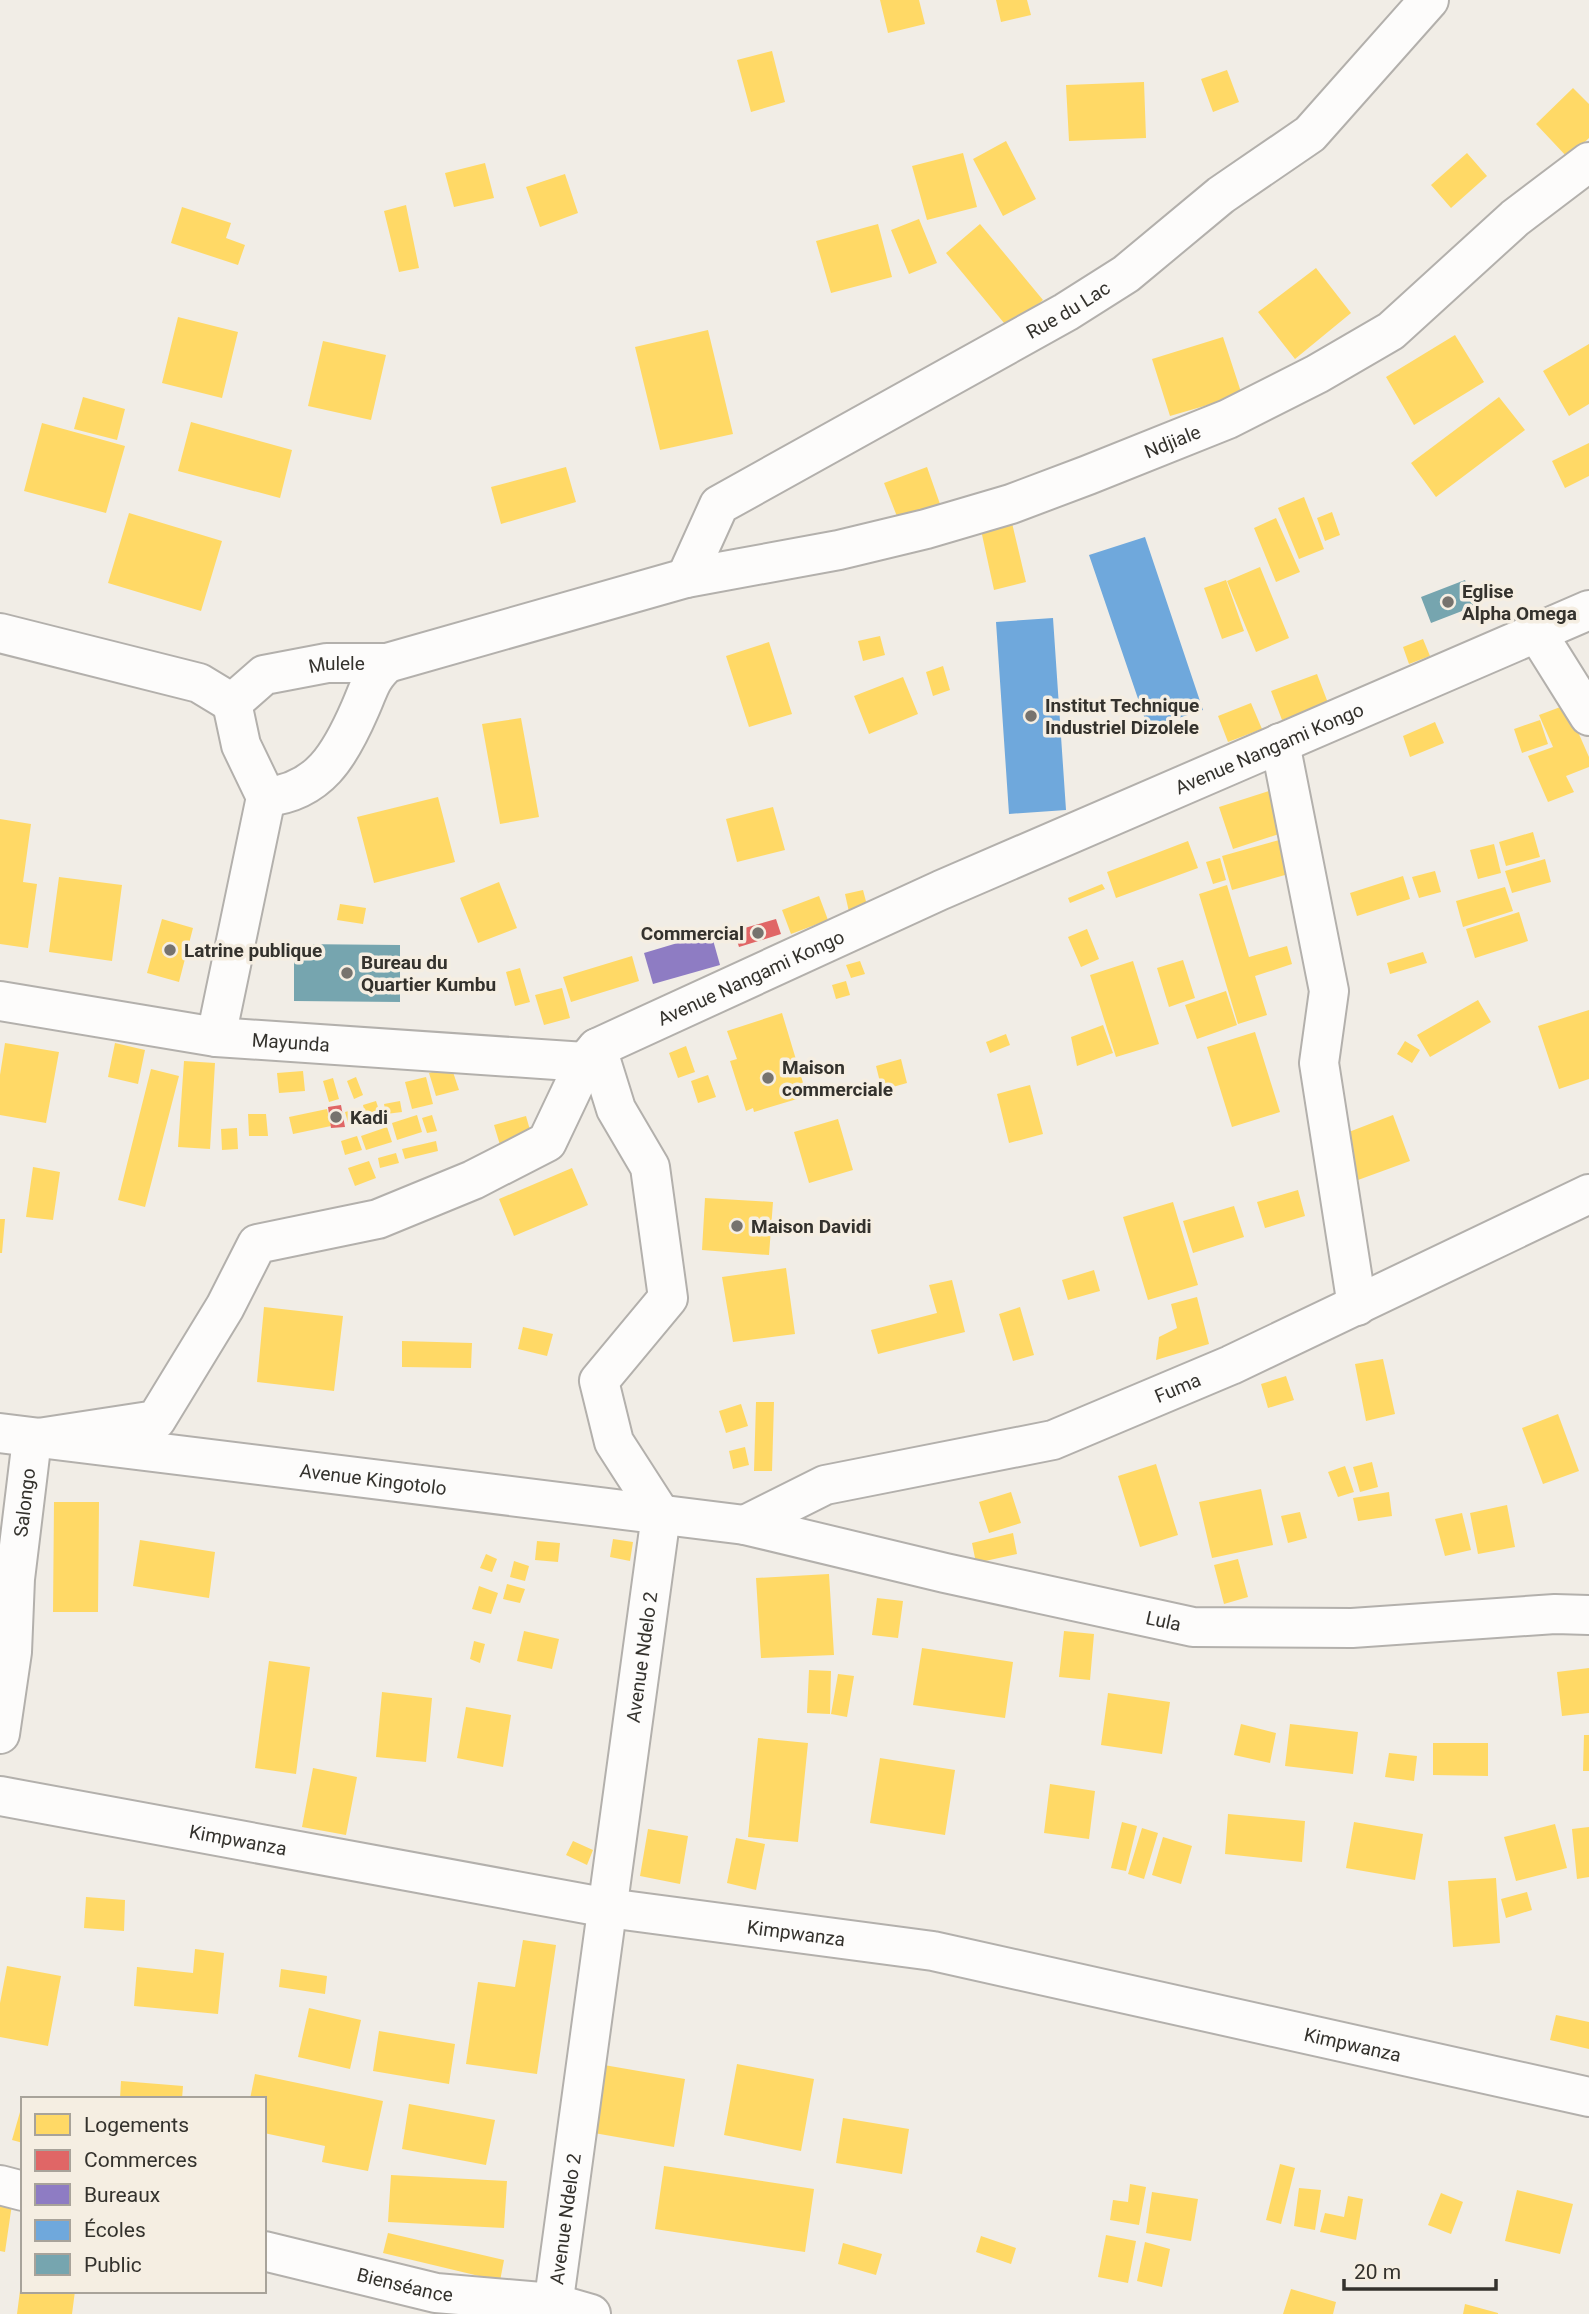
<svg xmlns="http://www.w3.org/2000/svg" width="1589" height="2314" font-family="Roboto,sans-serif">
<rect width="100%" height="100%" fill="#f1ede6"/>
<path fill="#ffd966" d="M 880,0 L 919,0 L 925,24 L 888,33 Z
M 996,0 L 1027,0 L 1031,15 L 1001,22 Z
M 772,51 L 785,102 L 751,112 L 737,60 Z
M 1227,70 L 1239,102 L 1213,112 L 1201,79 Z
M 1144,82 L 1146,138 L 1069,141 L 1066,85 Z
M 1573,88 L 1589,104 L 1589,138 L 1568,158 L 1536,124 Z
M 1006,141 L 1036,199 L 1003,216 L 973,159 Z
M 963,153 L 977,207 L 927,220 L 912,166 Z
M 1467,153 L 1487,176 L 1451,208 L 1431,185 Z
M 485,163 L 494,198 L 454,207 L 445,173 Z
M 565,174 L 578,213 L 540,227 L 526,187 Z
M 406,205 L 419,268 L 399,272 L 384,211 Z
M 182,207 L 231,223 L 226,238 L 245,245 L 238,265 L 171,243 Z
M 919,219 L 937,263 L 909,274 L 891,230 Z
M 878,224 L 892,277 L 831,293 L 816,241 Z
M 980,224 L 1043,300 L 1009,329 L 946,253 Z
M 1316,268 L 1351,313 L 1295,359 L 1258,312 Z
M 178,317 L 238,332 L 222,398 L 162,383 Z
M 708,330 L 733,434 L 660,450 L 635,347 Z
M 1455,335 L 1484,382 L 1414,425 L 1386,377 Z
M 1223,337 L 1242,395 L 1170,416 L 1152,359 Z
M 323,341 L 386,355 L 371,420 L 308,406 Z
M 1589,344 L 1589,404 L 1569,416 L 1543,371 Z
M 83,397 L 125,409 L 117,440 L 74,429 Z
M 1499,397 L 1525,430 L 1436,497 L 1411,463 Z
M 191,422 L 292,450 L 280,498 L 178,471 Z
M 42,423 L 125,446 L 106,513 L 24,491 Z
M 1589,443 L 1589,476 L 1565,488 L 1552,461 Z
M 566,467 L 576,502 L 501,524 L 491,487 Z
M 927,467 L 940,504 L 898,519 L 884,483 Z
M 1304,497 L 1324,549 L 1299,559 L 1278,508 Z
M 1332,512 L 1340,535 L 1325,541 L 1317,518 Z
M 129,513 L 222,541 L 201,611 L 108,583 Z
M 1276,518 L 1300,572 L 1276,582 L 1254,528 Z
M 1012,523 L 1026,582 L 994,590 L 981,530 Z
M 1260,567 L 1289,638 L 1256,652 L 1227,581 Z
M 1226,580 L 1244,631 L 1222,639 L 1204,588 Z
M 880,636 L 885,655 L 863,661 L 858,641 Z
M 1423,639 L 1430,656 L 1409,664 L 1403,647 Z
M 769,642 L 792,714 L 749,727 L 726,656 Z
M 943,666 L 950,690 L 933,696 L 926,672 Z
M 1317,674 L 1328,703 L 1282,720 L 1271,691 Z
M 903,677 L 918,714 L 869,734 L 854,696 Z
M 1251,703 L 1262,729 L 1228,742 L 1218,716 Z
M 1563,706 L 1571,726 L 1575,725 L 1589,757 L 1589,767 L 1566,776 L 1574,792 L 1548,802 L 1528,756 L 1553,747 L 1539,715 Z
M 521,718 L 539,817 L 500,824 L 482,724 Z
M 1540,720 L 1548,744 L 1522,753 L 1514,729 Z
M 1435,722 L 1444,743 L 1410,757 L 1403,736 Z
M 1269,791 L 1282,833 L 1233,849 L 1219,807 Z
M 438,797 L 455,862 L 374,883 L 357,817 Z
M 773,807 L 785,850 L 737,862 L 726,819 Z
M 0,819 L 31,824 L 23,882 L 37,884 L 28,948 L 0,944 Z
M 1533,832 L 1540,857 L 1506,866 L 1499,842 Z
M 1283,839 L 1292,873 L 1232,890 L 1222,856 Z
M 1188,841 L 1198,868 L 1116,898 L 1107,872 Z
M 1494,844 L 1501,873 L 1478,879 L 1470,850 Z
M 1220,858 L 1226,880 L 1213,884 L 1206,862 Z
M 1545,859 L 1551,882 L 1512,893 L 1505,871 Z
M 1435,871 L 1441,892 L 1419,898 L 1412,877 Z
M 1403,876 L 1410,899 L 1357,916 L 1350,893 Z
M 59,877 L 122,885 L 112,961 L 49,952 Z
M 499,882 L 517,928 L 478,943 L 460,898 Z
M 1102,884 L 1105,889 L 1070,903 L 1068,898 Z
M 1227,885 L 1249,957 L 1287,946 L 1292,964 L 1255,976 L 1267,1015 L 1238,1024 L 1199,894 Z
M 1505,887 L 1513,911 L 1463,927 L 1456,901 Z
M 863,890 L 868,909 L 849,912 L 845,894 Z
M 819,896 L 828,920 L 791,934 L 782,910 Z
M 340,904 L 366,908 L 363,924 L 337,920 Z
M 1519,912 L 1528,941 L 1475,958 L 1466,929 Z
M 162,919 L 193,928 L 179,982 L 147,973 Z
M 1087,929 L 1099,959 L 1081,967 L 1068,937 Z
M 1423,952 L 1427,963 L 1390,974 L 1387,963 Z
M 632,956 L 639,981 L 571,1002 L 563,977 Z
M 1183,960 L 1195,998 L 1169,1007 L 1157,968 Z
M 860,961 L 865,974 L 851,978 L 846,965 Z
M 1133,961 L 1159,1044 L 1116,1057 L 1090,975 Z
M 520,968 L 530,1002 L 515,1006 L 506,972 Z
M 846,981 L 850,995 L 836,999 L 832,985 Z
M 562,988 L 570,1018 L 544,1025 L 535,995 Z
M 1226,991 L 1237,1025 L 1197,1039 L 1185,1005 Z
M 1478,1000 L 1491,1022 L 1430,1057 L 1417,1035 Z
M 1589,1010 L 1589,1079 L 1559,1089 L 1538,1026 Z
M 782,1013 L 807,1096 L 754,1112 L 753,1108 L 746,1111 L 730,1061 L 737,1059 L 727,1031 Z
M 1103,1025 L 1113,1053 L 1077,1066 L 1071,1037 Z
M 1255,1032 L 1280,1112 L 1232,1127 L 1207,1047 Z
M 1006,1034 L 1010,1045 L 990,1053 L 986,1042 Z
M 1405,1041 L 1420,1050 L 1412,1063 L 1397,1054 Z
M 5,1043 L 59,1052 L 46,1123 L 0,1115 L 0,1075 Z
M 115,1043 L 145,1050 L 138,1084 L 108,1077 Z
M 686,1046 L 695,1072 L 678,1078 L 669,1053 Z
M 901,1059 L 907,1083 L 882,1090 L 876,1066 Z
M 184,1061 L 215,1063 L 210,1149 L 178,1147 Z
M 451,1066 L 459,1090 L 436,1096 L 429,1073 Z
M 151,1069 L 179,1076 L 145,1207 L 118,1200 Z
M 303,1071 L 305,1091 L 279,1093 L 277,1073 Z
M 708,1075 L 716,1097 L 698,1103 L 691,1081 Z
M 356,1077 L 363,1095 L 354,1099 L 347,1081 Z
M 426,1077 L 433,1104 L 412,1109 L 405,1082 Z
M 333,1078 L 339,1099 L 329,1102 L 323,1081 Z
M 1030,1085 L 1043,1134 L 1009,1143 L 997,1094 Z
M 376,1101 L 382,1119 L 367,1123 L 363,1105 Z
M 400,1101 L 402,1112 L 386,1114 L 384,1104 Z
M 360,1108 L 364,1122 L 349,1126 L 345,1112 Z
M 327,1109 L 331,1126 L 293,1134 L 289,1117 Z
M 248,1114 L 266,1114 L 268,1136 L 249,1136 Z
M 417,1115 L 422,1132 L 397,1140 L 392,1123 Z
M 432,1115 L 437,1131 L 427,1133 L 422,1118 Z
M 1393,1115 L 1410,1161 L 1358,1180 L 1341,1135 Z
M 526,1116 L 532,1137 L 500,1145 L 494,1125 Z
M 838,1119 L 853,1170 L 809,1183 L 794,1132 Z
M 387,1127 L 392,1142 L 366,1150 L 361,1136 Z
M 237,1128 L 238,1149 L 222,1150 L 221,1129 Z
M 357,1136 L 362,1150 L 345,1155 L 341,1141 Z
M 436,1141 L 438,1151 L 405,1159 L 402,1149 Z
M 396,1153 L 399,1163 L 380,1168 L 378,1158 Z
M 369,1161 L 376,1178 L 355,1186 L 348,1168 Z
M 33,1167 L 60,1172 L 53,1220 L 26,1217 Z
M 572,1168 L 588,1205 L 514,1236 L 499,1199 Z
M 1298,1190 L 1305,1216 L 1265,1228 L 1257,1202 Z
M 705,1198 L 773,1202 L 769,1255 L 702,1250 Z
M 1173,1202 L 1198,1285 L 1148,1300 L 1123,1217 Z
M 1234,1206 L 1244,1237 L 1193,1253 L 1183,1221 Z
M 0,1219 L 5,1219 L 2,1253 L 0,1253 Z
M 786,1268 L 795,1334 L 733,1342 L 722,1277 Z
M 1094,1270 L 1100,1291 L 1068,1300 L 1062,1280 Z
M 952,1280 L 965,1332 L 878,1354 L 871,1330 L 937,1313 L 929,1285 Z
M 1197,1297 L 1209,1344 L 1156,1360 L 1159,1337 L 1177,1328 L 1171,1304 Z
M 264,1307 L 343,1316 L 334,1391 L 257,1382 Z
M 1020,1307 L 1034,1355 L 1013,1361 L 999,1314 Z
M 523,1327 L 553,1334 L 547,1356 L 518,1349 Z
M 402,1341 L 472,1343 L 471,1368 L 402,1367 Z
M 1383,1359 L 1395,1414 L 1366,1421 L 1355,1364 Z
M 1286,1376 L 1294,1400 L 1268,1408 L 1261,1384 Z
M 756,1402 L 774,1402 L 772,1471 L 754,1471 Z
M 741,1404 L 748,1426 L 726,1433 L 719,1411 Z
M 1558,1414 L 1579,1471 L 1543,1484 L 1522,1428 Z
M 745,1447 L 749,1465 L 733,1469 L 729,1451 Z
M 1372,1462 L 1378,1487 L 1360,1492 L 1353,1467 Z
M 1156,1464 L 1178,1535 L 1140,1547 L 1118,1476 Z
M 1345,1466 L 1354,1492 L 1338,1497 L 1328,1472 Z
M 1261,1489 L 1273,1545 L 1212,1558 L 1199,1502 Z
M 1011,1492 L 1021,1523 L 989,1533 L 979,1502 Z
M 1389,1492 L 1392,1516 L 1358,1521 L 1353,1498 Z
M 54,1502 L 99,1502 L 98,1612 L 53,1612 Z
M 1507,1505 L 1515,1547 L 1478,1554 L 1470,1513 Z
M 1300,1512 L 1307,1538 L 1288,1543 L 1281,1516 Z
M 1462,1513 L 1471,1550 L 1445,1556 L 1435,1519 Z
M 1013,1533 L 1017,1554 L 976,1563 L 972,1543 Z
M 613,1539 L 633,1542 L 630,1561 L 610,1557 Z
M 140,1540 L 215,1552 L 209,1598 L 133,1586 Z
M 537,1541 L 560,1543 L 558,1562 L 535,1560 Z
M 486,1554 L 497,1559 L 492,1572 L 480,1568 Z
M 1238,1559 L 1248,1597 L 1224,1604 L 1214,1565 Z
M 514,1561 L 529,1566 L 525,1581 L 510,1577 Z
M 829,1574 L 834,1655 L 761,1658 L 756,1578 Z
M 507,1584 L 525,1589 L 520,1603 L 503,1599 Z
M 479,1586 L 498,1593 L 491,1614 L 472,1609 Z
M 877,1598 L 903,1601 L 898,1638 L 872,1635 Z
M 524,1631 L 559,1639 L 552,1669 L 517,1661 Z
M 1064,1631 L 1094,1634 L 1090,1680 L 1059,1677 Z
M 474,1641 L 485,1644 L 480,1663 L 470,1659 Z
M 922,1648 L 1013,1662 L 1005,1718 L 913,1705 Z
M 269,1661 L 310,1667 L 296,1774 L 255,1768 Z
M 1589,1668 L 1589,1713 L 1562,1716 L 1557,1672 Z
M 809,1670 L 831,1671 L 830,1714 L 807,1713 Z
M 838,1674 L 854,1676 L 847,1717 L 831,1714 Z
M 382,1692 L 432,1698 L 426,1762 L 376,1757 Z
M 1108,1693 L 1170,1702 L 1162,1754 L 1101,1745 Z
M 466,1707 L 511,1715 L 503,1767 L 457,1758 Z
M 1241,1724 L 1276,1733 L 1270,1763 L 1234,1755 Z
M 1290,1724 L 1358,1732 L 1353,1774 L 1285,1766 Z
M 1584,1735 L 1589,1735 L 1589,1771 L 1583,1771 Z
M 758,1738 L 808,1743 L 798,1842 L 748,1837 Z
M 1433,1743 L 1488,1743 L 1488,1776 L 1433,1775 Z
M 1389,1753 L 1417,1756 L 1414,1781 L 1385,1777 Z
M 880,1758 L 955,1770 L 945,1835 L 870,1823 Z
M 313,1768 L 357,1777 L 346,1835 L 302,1827 Z
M 1050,1784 L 1095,1791 L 1089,1839 L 1044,1833 Z
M 1228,1814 L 1305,1821 L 1302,1862 L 1225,1854 Z
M 1122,1822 L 1137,1826 L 1126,1871 L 1111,1868 Z
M 1354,1822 L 1423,1834 L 1415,1880 L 1346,1868 Z
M 1555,1824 L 1567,1868 L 1516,1881 L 1504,1837 Z
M 1589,1827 L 1589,1877 L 1577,1879 L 1572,1829 Z
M 1142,1828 L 1158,1833 L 1144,1879 L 1128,1874 Z
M 648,1829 L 688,1836 L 680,1884 L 640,1876 Z
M 1163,1837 L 1192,1846 L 1181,1884 L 1152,1875 Z
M 736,1838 L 765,1844 L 756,1890 L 727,1883 Z
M 573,1841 L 593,1850 L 587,1865 L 566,1855 Z
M 1496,1878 L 1500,1943 L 1453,1947 L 1448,1881 Z
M 1527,1892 L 1532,1910 L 1506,1918 L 1501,1899 Z
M 86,1897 L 125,1900 L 124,1931 L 84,1928 Z
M 523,1940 L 556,1945 L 537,2074 L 466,2064 L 478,1982 L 515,1987 Z
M 195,1949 L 224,1953 L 218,2014 L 134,2006 L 137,1967 L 193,1973 Z
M 7,1966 L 61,1976 L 48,2046 L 0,2037 L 0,2003 Z
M 281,1969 L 327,1976 L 325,1994 L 279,1987 Z
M 309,2008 L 361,2020 L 350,2069 L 298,2057 Z
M 1556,2015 L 1589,2022 L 1589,2049 L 1550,2040 Z
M 379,2031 L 455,2044 L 449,2084 L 373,2071 Z
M 737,2064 L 814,2079 L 801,2151 L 724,2135 Z
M 604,2065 L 685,2079 L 674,2147 L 594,2133 Z
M 255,2074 L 383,2101 L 368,2171 L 322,2162 L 325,2146 L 264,2133 L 264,2099 L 250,2099 Z
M 121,2081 L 183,2086 L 182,2099 L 120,2099 Z
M 409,2104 L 495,2120 L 486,2165 L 402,2149 Z
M 22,2105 L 23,2105 L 23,2143 L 12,2140 Z
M 843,2118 L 909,2129 L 902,2174 L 836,2163 Z
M 1280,2164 L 1295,2168 L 1281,2224 L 1266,2220 Z
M 664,2166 L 814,2189 L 805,2252 L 655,2229 Z
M 391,2175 L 507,2181 L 504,2228 L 388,2222 Z
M 1130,2184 L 1146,2187 L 1139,2225 L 1110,2220 L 1113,2200 L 1128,2202 Z
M 1299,2188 L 1321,2190 L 1315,2230 L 1294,2226 Z
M 1517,2190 L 1573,2204 L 1560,2254 L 1505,2241 Z
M 1152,2192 L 1198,2199 L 1191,2241 L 1146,2233 Z
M 1441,2193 L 1463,2202 L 1451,2234 L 1428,2225 Z
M 1348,2196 L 1363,2199 L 1356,2240 L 1320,2232 L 1325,2213 L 1344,2217 Z
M 0,2202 L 12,2204 L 5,2252 L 0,2251 Z
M 388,2233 L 504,2260 L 500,2281 L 383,2253 Z
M 1106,2235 L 1136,2241 L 1128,2283 L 1098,2277 Z
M 981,2236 L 1016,2248 L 1011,2264 L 976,2252 Z
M 1145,2242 L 1170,2249 L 1162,2287 L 1137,2281 Z
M 843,2243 L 882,2254 L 876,2275 L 838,2264 Z
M 21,2283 L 23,2291 L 75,2291 L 72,2314 L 17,2314 Z
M 1291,2289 L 1336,2302 L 1333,2314 L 1283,2314 Z
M 1465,2304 L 1498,2313 L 1498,2314 L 1463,2314 Z"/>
<path fill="#e06666" d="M 776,919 L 781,934 L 739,947 L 734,931 Z
M 341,1105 L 345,1127 L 331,1128 L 328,1107 Z"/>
<path fill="#8e7cc3" d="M 711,933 L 720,965 L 653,984 L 644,953 Z"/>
<path fill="#6fa8dc" d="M 1145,537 L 1203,710 L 1148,728 L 1089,555 Z
M 1053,618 L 1066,810 L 1009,814 L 996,622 Z"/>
<path fill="#76a5af" d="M 1465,580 L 1475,606 L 1431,623 L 1421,597 Z
M 294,944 L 400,945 L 400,1002 L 294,1001 Z"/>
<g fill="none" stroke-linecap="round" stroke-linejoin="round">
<defs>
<g id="minor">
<path id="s1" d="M 686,578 L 719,505 L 1066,312 L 1126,274 L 1221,195 L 1310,134 L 1429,0"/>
<path id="s2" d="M 0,633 L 199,683 L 232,703 L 264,675 L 327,663 L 387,663 L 686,578 L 839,550 L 926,529 L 1011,504 L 1088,475 L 1228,419 L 1317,374 L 1391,331 L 1515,218 L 1589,162"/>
<path d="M 1537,633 L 1589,716"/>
<path d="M 1280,743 L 1329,991 L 1319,1063 L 1357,1306"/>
<path d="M 266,797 C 319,792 340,755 360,709 C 370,687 369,680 387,663"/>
<path id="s3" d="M 0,1001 L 216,1037 L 585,1062"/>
<path d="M 216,1037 L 266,797 L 241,745 L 232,703"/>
<path id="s4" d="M 0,1433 L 745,1525 L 945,1573 L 1193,1627 L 1352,1628 L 1555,1614 L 1589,1615"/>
<path id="s5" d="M 745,1525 L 825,1485 L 1053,1440 L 1231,1365 L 1589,1194"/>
<path id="s6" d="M 0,1734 L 12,1652 L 15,1579 L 32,1439 L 156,1420 L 225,1307 L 257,1244 L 378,1219 L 473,1180 L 547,1142 L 585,1062 L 597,1048 L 941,890 L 1589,610"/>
<path id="s7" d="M 0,1796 L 608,1908 L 933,1951 L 1589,2097"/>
<path d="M 0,2185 L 23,2191"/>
<path id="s8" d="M 264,2251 L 436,2293 L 553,2303 L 591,2314"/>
<path id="s9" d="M 552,2314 L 661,1515 L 614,1442 L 599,1381 L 668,1298 L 650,1167 L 616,1109 L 597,1048"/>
</g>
</defs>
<use href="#minor" stroke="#b3b0ac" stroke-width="42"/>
<use href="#minor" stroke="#fdfcfb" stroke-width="38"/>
</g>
<g fill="#76736e" stroke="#f5eee2" stroke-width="2.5">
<circle cx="1448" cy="602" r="7"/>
<circle cx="1031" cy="716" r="7"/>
<circle cx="758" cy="933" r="7"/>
<circle cx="170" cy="950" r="7"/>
<circle cx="347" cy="973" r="7"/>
<circle cx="768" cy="1078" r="7"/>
<circle cx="336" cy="1117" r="7"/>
<circle cx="737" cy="1226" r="7"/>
</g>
<g text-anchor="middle" stroke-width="7" stroke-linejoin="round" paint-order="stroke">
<g font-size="19" fill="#34322d" stroke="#f5eee2">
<text dy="7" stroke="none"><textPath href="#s1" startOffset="480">Rue du Lac</textPath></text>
<text dy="7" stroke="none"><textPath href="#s2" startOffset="1228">Ndjiale</textPath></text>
<text dy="7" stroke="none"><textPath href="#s2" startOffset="360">Mulele</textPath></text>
<text dy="7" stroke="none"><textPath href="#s6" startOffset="1778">Avenue Nangami Kongo</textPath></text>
<text dy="7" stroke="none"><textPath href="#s6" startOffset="1211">Avenue Nangami Kongo</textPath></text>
<text dy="7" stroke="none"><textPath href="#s3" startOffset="294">Mayunda</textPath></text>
<text dy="7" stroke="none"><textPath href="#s5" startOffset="457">Fuma</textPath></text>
<text dy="7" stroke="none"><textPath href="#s4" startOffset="376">Avenue Kingotolo</textPath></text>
<text dy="7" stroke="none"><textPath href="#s6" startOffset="233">Salongo</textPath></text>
<text dy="7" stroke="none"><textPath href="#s4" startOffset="1180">Lula</textPath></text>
<text dy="7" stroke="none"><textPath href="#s9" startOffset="663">Avenue Ndelo 2</textPath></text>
<text dy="7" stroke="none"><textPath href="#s7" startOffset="242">Kimpwanza</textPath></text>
<text dy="7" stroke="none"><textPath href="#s7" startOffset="808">Kimpwanza</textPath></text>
<text dy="7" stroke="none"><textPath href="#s7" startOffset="1376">Kimpwanza</textPath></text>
<text dy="7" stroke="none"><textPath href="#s9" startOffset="96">Avenue Ndelo 2</textPath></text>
<text dy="7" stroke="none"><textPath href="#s8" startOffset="145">Bienséance</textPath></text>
</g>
<g font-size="19" font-weight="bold" fill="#34322d" stroke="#f5eee2" text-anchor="start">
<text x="1462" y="598">Eglise<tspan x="1462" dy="22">Alpha Omega</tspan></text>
<text x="1045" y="712">Institut Technique<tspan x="1045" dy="22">Industriel Dizolele</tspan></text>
<text x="744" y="940" text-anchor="end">Commercial</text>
<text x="184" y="957">Latrine publique</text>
<text x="361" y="969">Bureau du<tspan x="361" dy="22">Quartier Kumbu</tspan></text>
<text x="782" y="1074">Maison<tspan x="782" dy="22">commerciale</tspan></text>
<text x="350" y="1124">Kadi</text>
<text x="751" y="1233">Maison Davidi</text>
</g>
</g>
<rect x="21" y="2097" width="245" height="196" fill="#f5eee2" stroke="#a8a39a" stroke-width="2"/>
<rect x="35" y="2114" width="35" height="21" fill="#ffd966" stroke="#a8a39a" stroke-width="2"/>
<text x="84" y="2132" font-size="21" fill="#34322d">Logements</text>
<rect x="35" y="2150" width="35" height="21" fill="#e06666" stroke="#a8a39a" stroke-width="2"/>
<text x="84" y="2167" font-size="21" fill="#34322d">Commerces</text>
<rect x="35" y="2184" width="35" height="21" fill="#8e7cc3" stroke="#a8a39a" stroke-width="2"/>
<text x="84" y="2202" font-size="21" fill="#34322d">Bureaux</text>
<rect x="35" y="2220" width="35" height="21" fill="#6fa8dc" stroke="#a8a39a" stroke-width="2"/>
<text x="84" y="2237" font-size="21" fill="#34322d">Écoles</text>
<rect x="35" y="2254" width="35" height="21" fill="#76a5af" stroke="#a8a39a" stroke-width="2"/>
<text x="84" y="2272" font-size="21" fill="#34322d">Public</text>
<path d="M1344 2279v10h152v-10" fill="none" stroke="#34322d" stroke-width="3.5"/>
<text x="1354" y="2279" font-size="21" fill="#34322d" stroke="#f5eee2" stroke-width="5" paint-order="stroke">20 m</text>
</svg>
